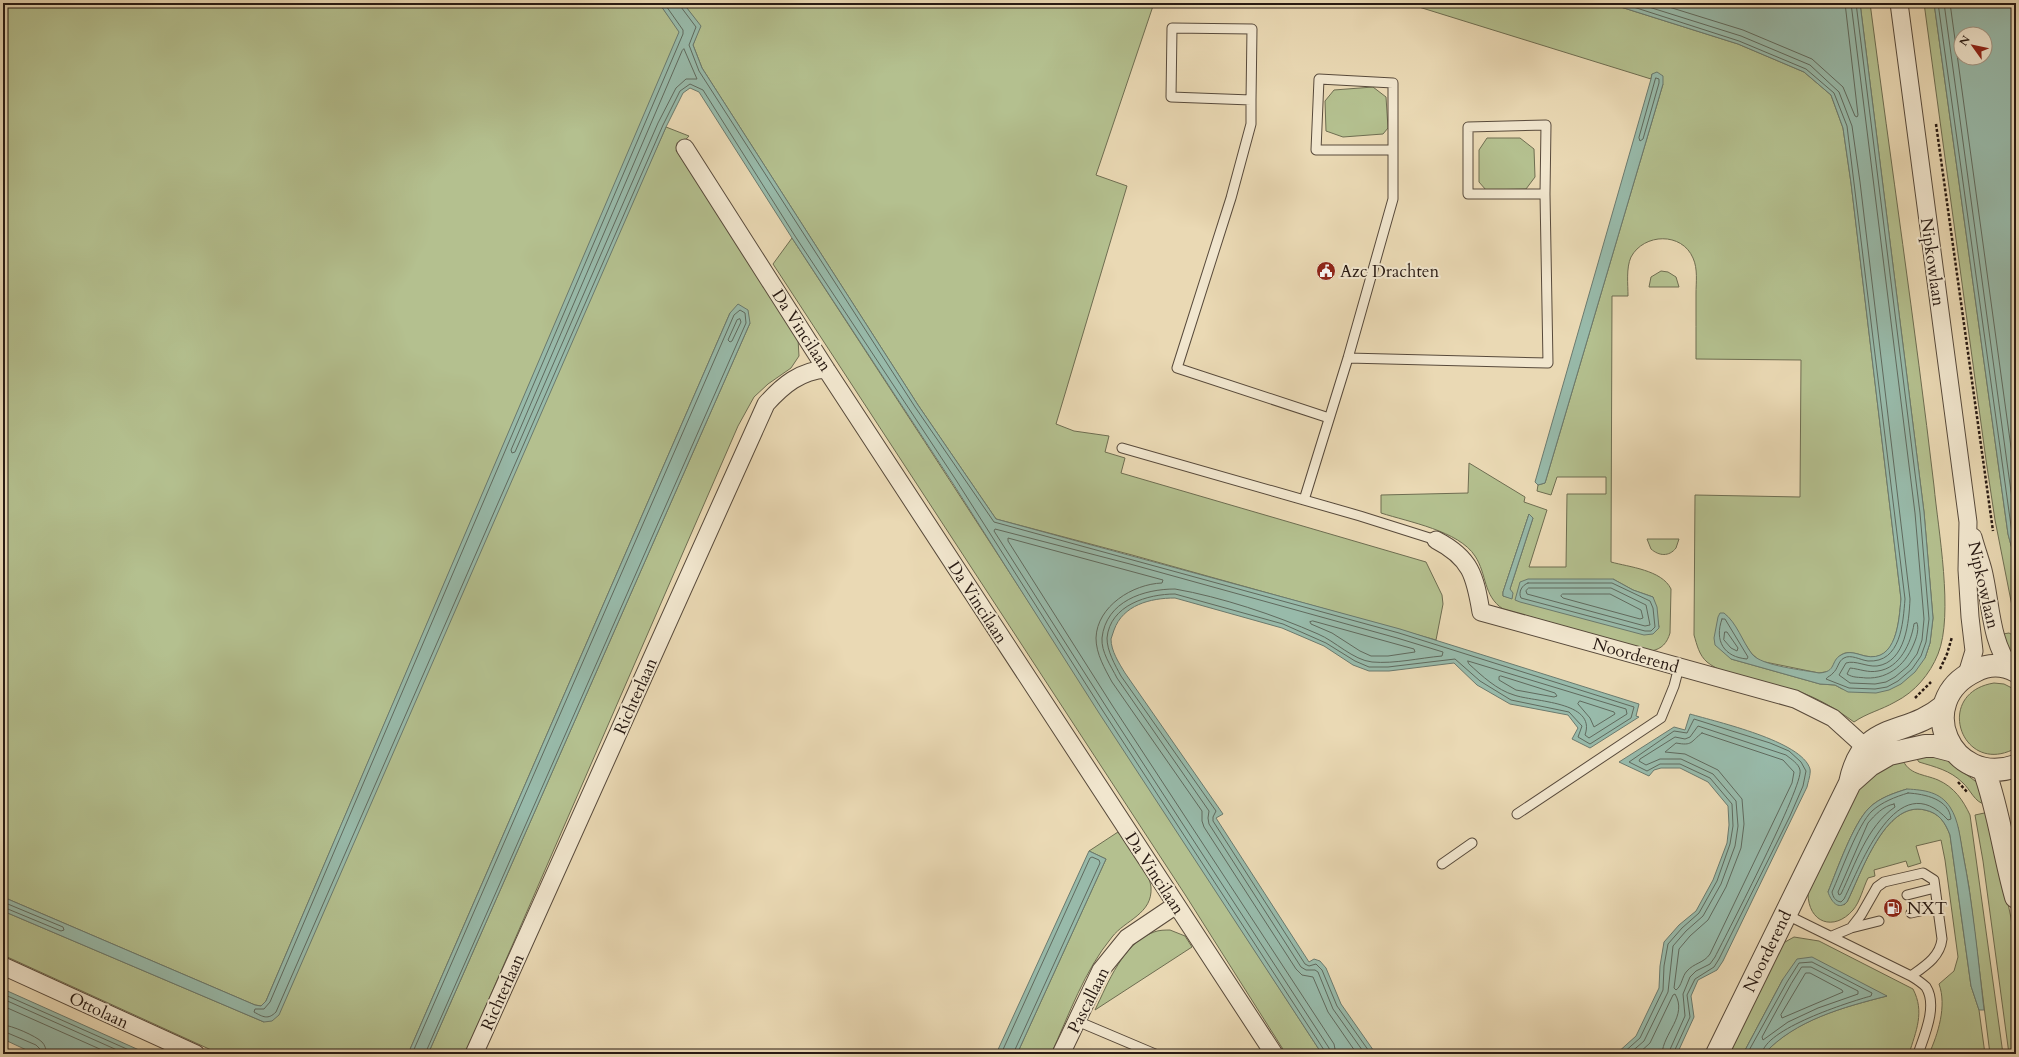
<svg xmlns="http://www.w3.org/2000/svg" width="2019" height="1057" font-family="Cardo,serif">
<rect width="100%" height="100%" fill="#ead9b4"/>
<filter id="stains"><feTurbulence type="fractalNoise" baseFrequency=".005" numOctaves="4"/><feColorMatrix values="0 0 0 0 .2 0 0 0 0 .09 0 0 0 0 .02 0 0 0 .5 -.17"/></filter>
<radialGradient id="worn" r=".72"><stop offset=".6" stop-color="#630" stop-opacity="0"/><stop offset="1" stop-color="#630" stop-opacity=".3"/></radialGradient>
<path fill="#b4c08f" stroke="#6e6d51" fill-rule="evenodd" d="M 3,3 L 659,3 L 680,32 L 266,1001 L 261,1006 L 255,1005 L 3,897 Z
M 683,3 L 1154,3 L 1096,175 L 1127,186 L 1056,424 L 1074,431 L 1109,436 L 1105,452 L 1125,458 L 1121,473 L 1426,562 L 1442,595 L 1443,604 L 1436,640 L 1132,555 L 996,519 L 918,405 L 702,68 L 693,45 L 700,26 Z
M 1406,3 L 1608,3 L 1738,44 L 1804,72 L 1831,95 L 1843,128 L 1851,183 L 1901,599 C 1899,620 1897,664 1865,656 C 1857,654 1848,650 1841,655 C 1836,658 1833,666 1831,671 L 1819,673 L 1760,661 L 1751,653 L 1726,615 L 1731,659 L 1820,684 L 1835,685 L 1842,689 L 1925,658 L 1930,643 L 1933,618 L 1924,512 L 1860,3 L 1870,3 C 1891,164 1915,325 1934,486 C 1938,529 1954,615 1938,654 C 1930,674 1915,692 1895,702 C 1881,710 1867,713 1854,722 C 1836,709 1818,698 1797,691 C 1773,683 1726,678 1707,662 C 1699,655 1697,645 1694,635 L 1695,495 L 1800,497 L 1801,360 L 1696,359 C 1696,337 1696,316 1696,294 C 1696,282 1698,269 1693,258 C 1682,232 1644,233 1631,257 C 1626,268 1628,284 1628,296 L 1612,296 L 1611,562 C 1629,567 1662,570 1671,589 L 1670,633 C 1667,643 1662,649 1651,651 L 1503,609 C 1483,596 1487,574 1475,556 C 1459,531 1409,522 1381,513 L 1381,495 L 1468,493 L 1469,463 L 1525,497 L 1524,502 L 1547,510 L 1529,567 L 1566,567 L 1567,494 L 1606,494 L 1606,477 L 1557,477 L 1551,495 L 1537,491 L 1538,485 L 1545,483 L 1663,84 L 1652,74 L 1651,79 ZM 1529,514 L 1533,518 L 1510,589 L 1512,598 L 1503,596 L 1503,592 ZM 1613,579 L 1633,590 L 1653,597 L 1659,627 Z
M 1924,3 L 1934,3 L 2008,534 L 2016,564 L 2016,616 L 2012,606 L 1995,520 L 1986,460 Z
M 1373,87 L 1386,97 L 1388,128 L 1383,134 L 1343,137 L 1326,131 L 1325,101 L 1334,90 Z
M 666,127 L 689,136 L 676,150 L 798,339 L 799,356 L 791,368 L 768,384 L 754,397 L 738,426 L 465,1054 L 428,1054 L 750,323 L 730,313 L 408,1054 L 220,1054 L 3,955 L 3,911 L 264,1022 Z
M 1487,138 L 1520,138 L 1534,149 L 1535,177 L 1526,189 L 1486,190 L 1479,182 L 1479,150 Z
M 792,238 C 969,509 1145,782 1322,1054 L 1286,1054 L 1186,896 L 773,264 Z
M 1661,271 L 1668,272 L 1676,277 L 1679,287 L 1649,287 L 1651,277 Z
M 1647,539 L 1679,539 L 1676,548 C 1669,557 1659,556 1651,549 Z
M 2009,633 L 2016,637 L 2016,656 L 2010,651 L 2003,634 Z
M 1994,683 L 2004,684 L 2016,690 L 2016,748 C 1962,778 1932,693 1994,683 Z
M 1914,755 L 1942,757 L 1950,762 L 1979,784 L 1985,804 C 1975,803 1970,789 1963,783 C 1950,770 1935,767 1919,762 Z
M 1902,758 C 1908,775 1924,774 1938,780 C 1954,787 1963,800 1970,815 L 2003,1054 L 1990,1054 L 1969,887 L 1958,827 L 1907,789 C 1894,793 1879,798 1869,808 C 1853,824 1837,870 1828,892 L 1844,905 L 1847,902 C 1861,874 1885,800 1925,810 C 1939,813 1945,822 1950,835 L 1971,986 L 1979,1010 L 1985,1054 L 1929,1054 C 1938,1034 1947,1006 1939,984 L 1954,971 L 1958,957 L 1945,860 L 1941,840 L 1916,846 L 1921,863 L 1908,867 L 1906,861 L 1874,870 L 1875,876 L 1868,878 C 1863,888 1860,902 1853,910 C 1834,932 1808,923 1808,893 L 1859,784 Z
M 1989,812 L 2011,918 L 2016,957 L 2016,1054 L 2009,1054 L 1983,861 L 1975,815 Z
M 1118,832 C 1128,846 1149,870 1151,887 C 1153,914 1125,920 1112,937 C 1084,971 1069,1015 1051,1054 L 1017,1054 L 1106,859 L 1089,851 Z
M 1170,930 L 1185,936 L 1192,947 L 1095,1010 C 1108,983 1123,943 1154,932 C 1159,930 1165,930 1170,930 Z
M 1794,937 L 1819,941 L 1913,989 C 1925,1012 1916,1031 1909,1054 L 1764,1054 C 1794,1020 1844,1007 1887,996 L 1783,979 L 1743,1054 L 1728,1054 L 1777,951 L 1785,942 Z"/>
<path fill="#98baaa" stroke="#6b7a6e" fill-rule="evenodd" d="M 659,3 L 683,3 L 701,26 L 693,45 L 702,68 L 918,405 L 996,519 L 1400,629 L 1639,704 L 1636,716 L 1639,717 L 1590,748 L 1572,739 L 1578,728 L 1568,715 L 1510,704 L 1477,685 L 1454,663 L 1389,671 L 1369,671 L 1353,665 L 1324,646 L 1282,628 L 1175,598 C 1150,598 1123,605 1114,630 C 1113,633 1112,636 1111,639 C 1111,651 1119,663 1125,673 L 1223,814 L 1216,818 L 1309,962 L 1314,959 L 1320,961 L 1326,968 L 1341,1004 L 1376,1054 L 1322,1054 L 1099,713 L 952,482 L 792,238 L 699,92 L 690,88 L 683,93 L 666,127 L 279,1015 L 272,1021 L 264,1022 L 3,911 L 3,897 L 255,1005 L 261,1006 L 266,1001 L 679,32 Z
M 1608,3 L 1860,3 L 1924,512 L 1933,618 L 1930,643 L 1925,658 L 1915,672 L 1901,684 L 1889,690 L 1876,693 L 1848,692 L 1835,685 L 1820,684 L 1731,659 L 1715,645 L 1714,638 L 1718,617 L 1720,613 L 1724,613 C 1737,623 1742,641 1752,654 C 1761,666 1804,670 1819,673 C 1837,672 1830,661 1841,655 C 1849,650 1857,654 1865,656 C 1897,663 1899,620 1901,599 L 1851,183 L 1843,128 L 1831,95 L 1804,72 L 1738,44 Z
M 1934,3 L 2016,3 L 2016,564 L 2008,534 ZM 1961,34 L 1985,34 L 1985,58 L 1961,58 Z
M 1657,72 L 1663,76 L 1663,84 L 1545,483 L 1538,485 L 1535,482 L 1651,79 L 1652,74 Z
M 738,304 L 748,310 L 750,323 L 428,1054 L 408,1054 L 730,313 Z
M 1529,514 L 1533,518 L 1510,589 L 1513,593 L 1512,599 L 1503,596 L 1503,592 Z
M 1528,579 L 1613,579 L 1633,590 L 1653,597 L 1657,607 L 1659,628 L 1653,634 L 1644,635 L 1520,602 L 1515,600 L 1520,582 Z
M 1690,714 C 1717,722 1802,741 1810,769 C 1811,774 1808,782 1807,787 L 1723,961 L 1717,970 L 1698,980 L 1691,996 L 1694,1017 L 1677,1054 L 1616,1054 L 1636,1036 L 1659,988 L 1660,966 L 1664,942 L 1679,925 L 1696,911 L 1713,880 L 1727,843 L 1729,825 L 1728,806 L 1708,782 L 1680,768 L 1661,768 L 1654,770 L 1649,776 L 1619,762 L 1674,727 L 1685,730 Z
M 1907,789 C 1925,790 1940,792 1950,807 C 1959,821 1960,838 1963,854 C 1973,905 1978,958 1984,1010 L 1979,1010 L 1971,986 L 1950,835 C 1945,822 1939,813 1925,810 C 1885,800 1861,874 1847,902 C 1838,911 1831,901 1828,892 C 1837,870 1853,824 1869,808 C 1879,798 1894,793 1907,789 Z
M 1089,851 L 1106,859 L 1017,1054 L 996,1054 Z
M 1812,957 L 1887,996 C 1844,1007 1795,1020 1764,1054 L 1743,1054 L 1783,979 L 1797,959 Z
M 3,989 L 148,1054 L 35,1054 L 3,1039 Z"/>
<g fill="none" stroke-linecap="round" stroke-linejoin="round">
<path stroke="#606a5e" stroke-width="1" d="M 664,3 L 683,30 L 683,34 L 270,1002 L 264,1009 L 255,1009 L 254,1012 C 263,1017 268,1020 276,1012 L 663,125 L 680,91 L 690,84 L 703,90 L 795,236 L 956,480 L 1103,711 L 1324,1050 L 1325,1054
M 680,3 L 681,7 L 696,27 L 689,45 L 699,71 L 915,407 L 994,522 L 1399,633 L 1634,707 L 1631,718 L 1590,744 L 1578,737 L 1582,726 L 1569,712 L 1511,700 L 1480,681 L 1455,659 L 1388,667 L 1369,667 L 1355,661 L 1326,643 L 1283,624 L 1175,594 C 1148,594 1110,605 1107,638 C 1107,651 1115,665 1121,676 L 1216,811 L 1213,817 L 1213,821 L 1305,964 L 1309,966 L 1316,964 L 1322,970 L 1337,1006 L 1371,1054
M 1621,3 L 1739,41 L 1806,69 L 1834,93 L 1847,126 L 1905,599 C 1903,623 1901,663 1868,661 C 1860,660 1851,654 1844,658 C 1838,661 1838,669 1833,673 C 1831,676 1828,676 1826,679 L 1849,688 L 1875,689 L 1887,687 L 1898,681 L 1912,669 L 1921,656 L 1926,642 L 1929,619 L 1920,513 L 1856,3
M 1636,3 L 1741,36 L 1810,65 L 1839,92 L 1852,126 L 1860,182 L 1910,599 C 1909,621 1906,662 1877,666 C 1866,667 1856,660 1846,663 L 1839,675 L 1850,683 L 1875,684 L 1886,682 L 1895,677 L 1908,666 L 1917,654 L 1922,640 L 1924,619 L 1915,513 L 1851,3
M 1656,3 L 1743,30 L 1812,59 L 1843,87 L 1855,116 L 1857,117 L 1858,115 L 1845,3
M 1938,3 L 2012,533 L 2016,549
M 1944,3 L 2016,528
M 1950,3 L 2016,484
M 684,49 L 697,79 L 686,79 L 676,88 L 658,123 L 515,452 L 512,453 L 511,450 L 682,51 Z
M 1656,78 L 1659,79 L 1659,83 L 1643,139 L 1640,141 L 1639,138 Z
M 740,319 L 741,322 L 732,341 L 730,342 L 728,340 L 737,320 Z
M 1528,583 L 1612,583 L 1650,601 L 1653,608 L 1655,627 L 1651,631 L 1645,631 L 1521,598 C 1518,592 1522,585 1528,583 Z
M 1529,588 L 1611,588 L 1646,605 L 1650,625 L 1645,626 L 1527,594 L 1526,591 Z
M 1563,594 L 1610,594 L 1641,610 L 1643,618 L 1640,619 L 1563,598 L 1561,596 Z
M 1722,619 L 1725,619 L 1748,657 L 1747,659 C 1724,657 1714,641 1722,619 Z
M 1313,621 L 1414,649 L 1415,652 L 1388,656 L 1371,656 L 1360,651 L 1332,633 L 1311,624 L 1310,622 Z
M 1917,623 C 1919,628 1917,636 1915,641 C 1907,663 1890,679 1866,678 C 1859,677 1853,678 1847,674 L 1850,668 C 1860,669 1868,673 1878,671 C 1900,668 1911,643 1914,624 Z
M 1725,632 L 1727,632 L 1738,648 L 1737,651 L 1731,648 L 1724,640 Z
M 1468,661 L 1626,709 L 1627,714 L 1589,738 L 1585,735 C 1597,701 1533,702 1514,695 C 1497,690 1482,676 1469,664 Z
M 1501,676 L 1555,693 L 1557,696 L 1554,697 L 1516,690 L 1499,680 L 1499,677 Z
M 1580,701 L 1614,712 L 1615,714 L 1594,727 L 1590,718 L 1578,704 Z
M 1702,733 L 1783,760 L 1794,772 L 1792,783 L 1710,954 C 1704,963 1694,963 1687,971 C 1682,976 1682,986 1676,990 L 1674,988 L 1679,949 L 1690,936 L 1708,920 L 1726,887 L 1741,848 L 1744,824 L 1742,799 L 1718,770 L 1685,754 L 1665,752 L 1676,743 C 1693,746 1690,742 1702,733 Z
M 1908,793 C 1925,794 1949,799 1951,819 L 1948,820 C 1897,764 1861,865 1844,899 L 1841,902 C 1835,901 1833,897 1832,892 C 1841,872 1858,824 1872,811 C 1882,802 1895,797 1908,793 Z
M 1894,804 L 1895,807 C 1867,826 1855,865 1841,894 L 1839,895 L 1838,892 L 1868,823 C 1875,815 1883,806 1894,804 Z
M 3,902 L 63,927 L 64,930 L 61,931 L 3,907
M 1802,967 L 1811,967 L 1858,991 L 1858,994 L 1818,1008 L 1788,1022 L 1763,1040 L 1762,1037 L 1791,984 Z
M 1806,973 L 1810,973 L 1842,990 L 1843,992 L 1782,1018 L 1781,1015 Z
M 3,994 L 138,1054
M 3,999 L 126,1054
M 3,1006 L 111,1054
M 3,1025 C 11,1025 36,1036 42,1042 C 45,1045 46,1049 47,1054
M 3,1031 L 36,1045 L 40,1049 L 41,1054
M 412,1054 L 734,315 L 740,310 L 745,313 L 746,323 L 425,1054
M 1001,1054 L 1090,858 L 1092,857 L 1099,860 L 1100,863 L 1013,1054
M 1330,1054 L 1329,1048 L 1107,708 L 994,531 L 995,529 L 1130,564 L 1397,638 L 1443,652 L 1442,656 C 1419,658 1395,664 1372,662 C 1353,660 1335,641 1318,634 C 1275,615 1221,597 1175,589 C 1144,589 1106,601 1102,638 C 1101,652 1111,666 1117,678 L 1209,811 L 1208,818 L 1209,824 L 1301,967 L 1306,970 L 1315,970 L 1318,972 L 1333,1009 L 1365,1054
M 1336,1054 L 1334,1044 L 1112,705 L 1008,541 L 1008,538 L 1163,580 L 1162,583 C 1133,584 1097,606 1096,638 C 1096,654 1105,669 1112,682 L 1202,811 L 1202,821 L 1204,827 L 1296,969 L 1302,975 L 1313,977 L 1328,1012 L 1357,1054
M 1622,1054 L 1640,1038 L 1663,990 L 1664,966 L 1668,944 L 1682,928 L 1699,913 L 1717,881 L 1730,844 L 1733,826 L 1732,804 L 1710,778 L 1680,764 L 1660,764 L 1647,771 L 1629,762 L 1674,731 L 1687,733 L 1694,719 L 1770,743 L 1789,751 L 1801,762 L 1806,771 L 1803,786 L 1790,816 L 1719,959 L 1714,967 L 1695,979 L 1687,995 L 1690,1017 L 1673,1054
M 1629,1054 L 1644,1041 L 1668,992 L 1673,946 L 1686,931 L 1703,916 L 1721,884 L 1735,846 L 1738,826 L 1736,801 L 1713,774 L 1681,759 L 1660,759 L 1646,765 L 1639,761 L 1640,759 L 1675,737 L 1685,739 L 1690,737 L 1698,726 L 1786,755 C 1791,759 1799,764 1800,770 C 1804,785 1727,933 1715,957 L 1710,964 L 1696,971 L 1690,977 L 1683,994 L 1685,1016 L 1668,1054
M 1638,1054 L 1650,1043 L 1673,995 L 1675,994 C 1688,1016 1663,1033 1662,1054
M 1747,1054 L 1787,982 L 1799,963 L 1812,962 L 1872,993 L 1871,996 C 1849,1002 1764,1029 1762,1054"/>
<defs>
<path id="service" d="M 1251,100 L 1252,29 L 1172,28 L 1171,97 L 1251,100 L 1251,124 L 1231,198 L 1177,368 L 1329,418
M 1348,358 L 1548,363 L 1545,194 L 1546,125 L 1468,127 L 1468,194 L 1545,194
M 1122,448 L 1360,516 L 1436,540
M 1304,500 L 1348,358 L 1393,199 L 1393,83 L 1319,79 L 1316,150 L 1393,150
M 1517,814 L 1661,718 L 1674,686 L 1679,667
M 1442,864 L 1472,843
M 1907,895 L 1935,888
M 1911,913 L 1938,907
M 1785,914 L 1911,976 C 1916,979 1922,983 1926,987 C 1938,1006 1924,1036 1918,1054
M 1851,928 L 1879,921
M 1832,936 L 1851,928 L 1861,915 L 1877,887 L 1884,882 L 1923,873 L 1934,880 L 1942,939 C 1940,957 1925,966 1911,976
M 1077,1021 L 1155,1054"/>
<path id="minor" d="M 1899,3 L 1968,522 L 1967,570 L 1970,617 L 1974,651 L 1967,674
M 685,148 L 826,369 L 1274,1054
M 1973,537 C 1976,548 1980,559 1983,570 C 1991,602 1990,642 2011,668
M 1436,540 C 1471,558 1475,576 1481,612 L 1795,699 L 1833,718 L 1875,756
M 3,966 L 196,1054
M 474,1054 L 766,404 C 783,385 800,371 826,369
M 1061,1054 L 1101,970 L 1127,938 L 1176,905"/>
<path id="tertiary" d="M 2016,671 C 2003,664 1988,664 1975,671 C 1912,701 1950,789 2016,766
M 1984,770 C 1999,811 2004,855 2016,897
M 1852,781 L 1870,765 L 1889,754 L 1925,746 L 1935,746 L 1954,751
M 1717,1054 L 1850,783 C 1863,719 1905,739 1944,706"/>
</defs>
<use href="#service" stroke="#584a3b" stroke-width="11"/>
<use href="#minor" stroke="#584a3b" stroke-width="19"/>
<use href="#tertiary" stroke="#584a3b" stroke-width="24"/>
<path stroke="#281a13" stroke-width="2.5" stroke-dasharray="3 2" stroke-linecap="butt" d="M 1936,124 L 1993,531
M 2013,618 L 2016,628
M 1940,669 L 1947,654 L 1952,637
M 1915,698 L 1931,682
M 1958,782 L 1968,793"/>
<use href="#service" stroke="#f1e6ce" stroke-width="9"/>
<use href="#minor" stroke="#f1e6ce" stroke-width="17"/>
<use href="#tertiary" stroke="#f1e6ce" stroke-width="22"/>
</g>
<defs>
<symbol id="civic-disc" viewBox="-11 -11 22 22"><circle r="9.5" fill="#8f2418" stroke="#f1e6ce"/><path d="M-.6-6.5H3V-4.5H.6V-3L4-1V1h2V6H-6V1h2V-1L-.6-3ZM-1.2 2.5V6h2.4V2.5Z" fill="#fff"/></symbol>
<symbol id="fuel-disc" viewBox="-11 -11 22 22"><circle r="9.5" fill="#8f2418" stroke="#f1e6ce"/><path d="M-5.5-6h7V0h2V4h1.3V-2.5L3-4.5l.8-.8L6-3V5H2.5V1h-1V6h-7ZM-4.2-4.7v3.2H.2V-4.7Z" fill="#fff"/></symbol>
</defs>
<g fill-rule="evenodd">
<use href="#civic-disc" x="1315" y="260" width="22" height="22"/>
<use href="#fuel-disc" x="1882" y="897" width="22" height="22"/>
</g>
<g text-anchor="middle" stroke-width="4" stroke-linejoin="round" paint-order="stroke">
<g font-size="17" fill="#281a13" stroke="#f1e6ce">
<text transform="translate(1933 262) rotate(82)" y="6">Nipkowlaan</text>
<text transform="translate(802 330) rotate(57)" y="6">Da Vincilaan</text>
<text transform="translate(1984 585) rotate(77)" y="6">Nipkowlaan</text>
<text transform="translate(978 602) rotate(57)" y="6">Da Vincilaan</text>
<text transform="translate(1636 655) rotate(16)" y="6">Noorderend</text>
<text transform="translate(635 696) rotate(-66)" y="6">Richterlaan</text>
<text transform="translate(1155 873) rotate(57)" y="6">Da Vincilaan</text>
<text transform="translate(1767 951) rotate(-64)" y="6">Noorderend</text>
<text transform="translate(502 992) rotate(-66)" y="6">Richterlaan</text>
<text transform="translate(1088 1000) rotate(-63)" y="6">Pascallaan</text>
<text transform="translate(99 1010) rotate(25)" y="6">Ottolaan</text>
</g>
<g font-size="17" fill="#281a13" stroke="#f1e6ce" text-anchor="start">
<text x="1340" y="277">Azc Drachten</text>
<text x="1907" y="914">NXT</text>
</g>
</g>
<rect width="2019" height="1057" fill="none" stroke="#ead9b4" stroke-width="16"/>
<rect x="4" y="4" width="2011" height="1049" fill="none" stroke="#281a13" stroke-width="2"/>
<rect x="8" y="8" width="2003" height="1041" fill="none" stroke="#281a13"/>
<g transform="translate(1973 46) rotate(303)"><circle r="19" fill="#f1e6ce" stroke="#a19483"/>
<path d="M0-3L7 15L0 10L-7 15Z" fill="#8f2418"/>
<text y="-6" font-size="11" font-weight="bold" text-anchor="middle" fill="#281a13">N</text>
</g>
<rect width="100%" height="100%" filter="url(#stains)"/>
<rect width="100%" height="100%" fill="url(#worn)"/>
</svg>
